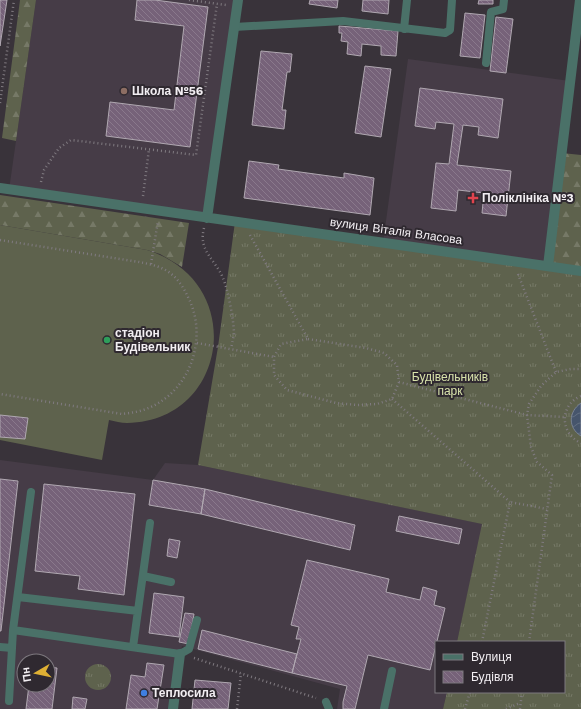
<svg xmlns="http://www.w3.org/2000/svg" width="581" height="709" font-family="'Work Sans',sans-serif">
<defs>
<pattern id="grass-tufts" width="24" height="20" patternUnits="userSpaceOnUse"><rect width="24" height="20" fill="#5e624d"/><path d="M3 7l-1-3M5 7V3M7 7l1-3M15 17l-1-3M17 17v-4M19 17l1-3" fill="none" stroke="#767967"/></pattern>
<pattern id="forest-firs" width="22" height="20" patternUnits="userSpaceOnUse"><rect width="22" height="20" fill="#5e624d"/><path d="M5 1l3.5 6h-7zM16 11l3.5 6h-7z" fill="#767967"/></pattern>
<pattern id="water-waves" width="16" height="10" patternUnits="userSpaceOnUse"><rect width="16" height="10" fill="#46556c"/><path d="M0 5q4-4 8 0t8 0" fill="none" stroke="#616e81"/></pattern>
<pattern id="building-back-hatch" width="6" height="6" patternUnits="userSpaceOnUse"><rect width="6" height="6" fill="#766279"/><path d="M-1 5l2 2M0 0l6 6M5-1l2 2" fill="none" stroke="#8a798c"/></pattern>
</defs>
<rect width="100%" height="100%" fill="#39333a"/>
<path fill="#463c47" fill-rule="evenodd" d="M 36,0 L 238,0 L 207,218 L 9,190 Z
M 408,59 L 570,81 L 548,266 L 383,243 Z
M 0,460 L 153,480 L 165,463 L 198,465 L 483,524 L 457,642 L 436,642 L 436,692 L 447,692 L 443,709 L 337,709 L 340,689 L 182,646 L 180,654 L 173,709 L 0,709 ZM 24,661 L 48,661 L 48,685 L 24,685 Z"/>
<path fill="url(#grass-tufts)" d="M 235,222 L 581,271 L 581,709 L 443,709 L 447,692 L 564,692 L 564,642 L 457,642 L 482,524 L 198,465 L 218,347 Z
M85 677a13 13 0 1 1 26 0a13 13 0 1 1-26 0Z"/>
<path fill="url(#forest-firs)" d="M 20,0 L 36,0 L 16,141 L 2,138 Z
M 562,153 L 581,155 L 581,271 L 548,266 Z
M 0,195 L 189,223 L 182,267 L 160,254 L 147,250 L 0,225 Z"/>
<path fill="#5e624d" d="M 0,225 L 147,250 C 249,282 228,422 127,423 C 121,423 115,421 109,420 L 102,460 L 0,440 Z"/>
<path fill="url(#water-waves)" stroke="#7a8394" d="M 581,403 L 581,436 C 568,428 568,412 581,403 Z"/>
<path fill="url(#building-back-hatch)" stroke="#b0a8b1" d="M 0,0 L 7,0 L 0,46 Z
M 137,0 L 155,0 L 208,7 L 190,147 L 106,136 L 110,102 L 174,110 L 184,26 L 135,20 Z
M 310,0 L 338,0 L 337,8 L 309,4 Z
M 363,0 L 389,0 L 388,14 L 362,11 Z
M 479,0 L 493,0 L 493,4 L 478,4 Z
M 465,13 L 485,15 L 480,58 L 460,56 Z
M 496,17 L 513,19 L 506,73 L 490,71 Z
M 339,26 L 398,31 L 396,56 L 381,55 L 381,46 L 362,44 L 361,56 L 347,54 L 348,42 L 341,41 L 342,33 L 339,33 Z
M 261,51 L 292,54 L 290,72 L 287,72 L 282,110 L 286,110 L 284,129 L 252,125 Z
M 365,66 L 391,69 L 381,137 L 355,133 Z
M 420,88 L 503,99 L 498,138 L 478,135 L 479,127 L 463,125 L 457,165 L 511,171 L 506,216 L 482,213 L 484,193 L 458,190 L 456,211 L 431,208 L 436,163 L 449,164 L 454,124 L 436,122 L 435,129 L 415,126 Z
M 249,161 L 279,165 L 278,169 L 344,178 L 344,173 L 374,178 L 370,215 L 244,198 Z
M 0,415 L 28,418 L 25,439 L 0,437 Z
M 0,479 L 18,481 L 1,631 L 0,631 Z
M 153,480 L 205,489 L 201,514 L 149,505 Z
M 44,484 L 135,494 L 124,595 L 78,589 L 80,576 L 35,571 Z
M 205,489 L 355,525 L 350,550 L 201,514 Z
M 399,516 L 462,529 L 459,544 L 396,531 Z
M 169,539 L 180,541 L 177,558 L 167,556 Z
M 307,560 L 389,579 L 386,592 L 420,600 L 423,587 L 437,591 L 434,605 L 445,608 L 430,670 L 368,655 L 355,709 L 343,709 L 343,702 L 347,686 L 292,673 L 301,639 L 296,639 L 299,627 L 291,625 Z
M 154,593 L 184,597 L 179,637 L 149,633 Z
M 185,613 L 194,614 L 189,644 L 179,642 Z
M 202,630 L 297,654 L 292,673 L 198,649 Z
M 147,663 L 164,665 L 157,709 L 126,709 L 131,675 L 145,677 Z
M 48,667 L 57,668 L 52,709 L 26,709 L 29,685 L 48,685 Z
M 195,680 L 231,683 L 228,709 L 192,709 Z
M 73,697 L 87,699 L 85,709 L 72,709 Z"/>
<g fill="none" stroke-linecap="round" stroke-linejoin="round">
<path stroke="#807b81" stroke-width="2.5" stroke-dasharray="1 3" stroke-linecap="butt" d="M 189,0 L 226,5
M 0,103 L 14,0
M 41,182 L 44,170 L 59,148 L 71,140 L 196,155 L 217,4
M 143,196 L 149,149
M 204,228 C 198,251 215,259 223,278 C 228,290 234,321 234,334 C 233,339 232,344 231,349
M 250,235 L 308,339 L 281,344 L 274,357 L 274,375 L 287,390 L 336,403 L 358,405 L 377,404 L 392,399 L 399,382
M 0,240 L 139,262 C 149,264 161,266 170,273 C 178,279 184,288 188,297 C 209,338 190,393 146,409 C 138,412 130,413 122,414 L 0,394
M 151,264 L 158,221
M 518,274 L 556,372
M 308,339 L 366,348 L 384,353 L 397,365 L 399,382 L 527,415 L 564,417
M 197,343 L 274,357
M 581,396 C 559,405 560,434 581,443
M 392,399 L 510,502
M 482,642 L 510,502 L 547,509
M 529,642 L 552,475 L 537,462 L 531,447 L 527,415 L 529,404 L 541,386 L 556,372 L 571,369 L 581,369
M 194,658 L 316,698
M 237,709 L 241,673
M 465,709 L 470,692
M 506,709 L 520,703
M 520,709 L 522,692"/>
<path stroke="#4a7168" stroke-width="8" d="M 234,27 L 343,21 L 445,33 L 450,30 L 452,0
M 404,29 L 407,0
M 486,63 L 491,12 L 503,9 L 504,0
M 31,492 L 13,630 L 180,654 L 189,649 L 197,620
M 143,576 L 171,582
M 18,597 L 138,611
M 0,647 L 12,648 L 13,630
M 133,647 L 150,523
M 9,701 L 12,648
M 326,702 L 329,709
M 384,709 L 392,671"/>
<path stroke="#4a7168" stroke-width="10" d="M 0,188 L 581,271
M 207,218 L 238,0
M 548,266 L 580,0
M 173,709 L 180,654"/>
</g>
<circle fill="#8d6e63" stroke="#2f2930" stroke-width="1.5" cx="124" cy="91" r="4"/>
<path fill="#e0444e" stroke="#2f2930" stroke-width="1.5" d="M471 192h4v4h4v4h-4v4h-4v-4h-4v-4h4z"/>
<circle fill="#2e9e5b" stroke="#2f2930" stroke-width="1.5" cx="107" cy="340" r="4"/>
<circle fill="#3f7fe0" stroke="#2f2930" stroke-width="1.5" cx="144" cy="693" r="4"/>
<g text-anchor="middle" stroke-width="4" stroke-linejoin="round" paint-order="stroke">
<g font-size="12" font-weight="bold" fill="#f2eef2" stroke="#2f2930" text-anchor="start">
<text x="132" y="95">Школа №56</text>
<text x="482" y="202">Поліклініка №3</text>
<text x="115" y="337">стадіон<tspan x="115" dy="14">Будівельник</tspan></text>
<text x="152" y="697">Теплосила</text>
</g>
<g font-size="12" fill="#f2eef2" stroke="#2f2930">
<text transform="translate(396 231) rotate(8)" y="4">вулиця Віталія Власова</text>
</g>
<g font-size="12" fill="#d8e2ab" stroke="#2f2930">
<text x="450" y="381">Будівельників<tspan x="450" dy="14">парк</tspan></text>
</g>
</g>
<rect x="435" y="641" width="130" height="52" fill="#2f2930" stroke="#7d787e"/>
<rect x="443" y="654" width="20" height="6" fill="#4a7168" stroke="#7d787e"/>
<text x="471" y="661" font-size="12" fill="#f2eef2">Вулиця</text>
<rect x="443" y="671" width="20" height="12" fill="url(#building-back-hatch)" stroke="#7d787e"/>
<text x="471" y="681" font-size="12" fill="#f2eef2">Будівля</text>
<g transform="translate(36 673) rotate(261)"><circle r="19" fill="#2f2930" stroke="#7d787e"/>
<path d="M0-3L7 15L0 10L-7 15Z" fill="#dfb034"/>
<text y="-6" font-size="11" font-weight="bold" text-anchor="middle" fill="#f2eef2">Пн</text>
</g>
</svg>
